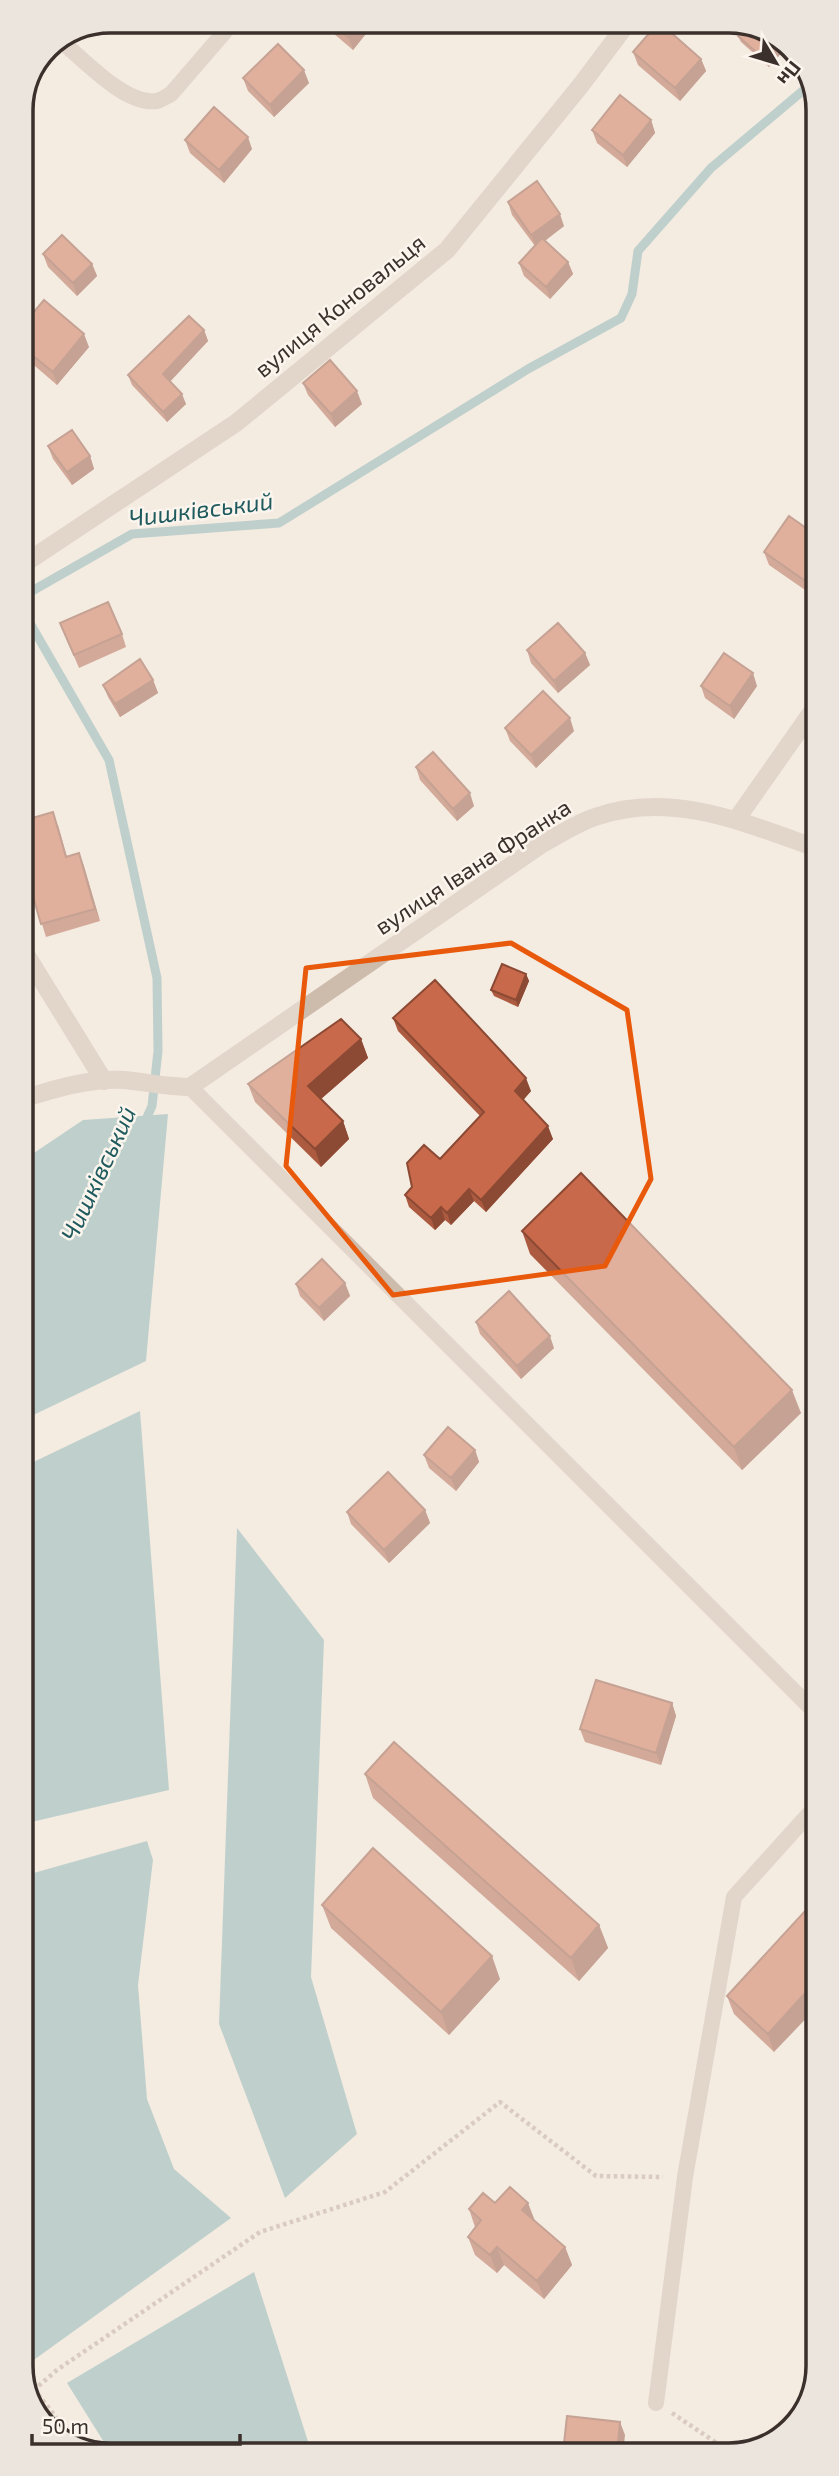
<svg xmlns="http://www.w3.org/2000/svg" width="839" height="2476" font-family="'Exo 2',sans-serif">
<rect width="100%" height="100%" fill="#f4ebe1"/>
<path fill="#7fb0b2" d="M 168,1114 L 146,1361 L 23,1420 L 22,1161 L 83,1120 Z
M 140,1411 L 169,1790 L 23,1824 L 23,1467 Z
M 237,1528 L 324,1640 L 311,1977 L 357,2134 L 285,2198 L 219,2024 Z
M 147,1841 L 153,1860 L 138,1985 L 147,2099 L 174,2169 L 231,2218 L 24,2367 L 23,1876 Z
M 254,2272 L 312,2454 L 112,2455 L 67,2383 Z"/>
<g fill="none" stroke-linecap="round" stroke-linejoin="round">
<path stroke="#7fb0b2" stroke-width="9" d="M 144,1124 L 152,1106 L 158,1051 L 157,978 L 109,760 L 23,611 L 25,595 L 132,534 L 279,523 L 528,369 L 621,318 L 632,294 L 638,251 L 711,168 L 812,83"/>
<path stroke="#b9a596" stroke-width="4.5" stroke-dasharray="3.5 3.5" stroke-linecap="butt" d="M 34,2389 L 77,2444
M 28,2395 L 57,2370 L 260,2232 L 385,2192 L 500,2102 L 596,2176 L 663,2177
M 672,2413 L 730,2452"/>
<path stroke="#cdbbac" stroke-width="16" d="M 61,41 C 84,60 126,106 157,101 C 161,100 167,96 171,94 L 234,21
M 190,1087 L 817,1714
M 656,2403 L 685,2177 L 734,1897 L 817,1805"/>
<path stroke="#cdbbac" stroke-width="18" d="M 22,565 L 236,423 L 447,250 L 581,85 L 629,21
M 736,820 L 816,706"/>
<path stroke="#cdbbac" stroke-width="18" d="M 22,948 L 104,1081
M 22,1099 C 54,1089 90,1078 124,1080 C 146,1082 168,1087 190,1087 L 542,844 C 559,835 577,823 595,817 C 671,790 745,823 816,848"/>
</g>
<path fill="#ac5a40" d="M 319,21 L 376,21 L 353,50 Z
M 738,36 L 781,44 L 784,50 L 769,67 L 741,42 Z
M 633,52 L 701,59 L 706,71 L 680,101 L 638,65 Z
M 243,78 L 309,83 L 274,117 L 248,91 Z
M 651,120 L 655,133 L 627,167 L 597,143 L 592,130 Z
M 185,140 L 252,149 L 224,183 L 190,153 Z
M 508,202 L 564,226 L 545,241 L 568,262 L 573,274 L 550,299 L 524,276 L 519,263 L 535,246 L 512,215 Z
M 815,231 L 815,251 L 810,237 Z
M 43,254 L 92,264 L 97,276 L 77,296 L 48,267 Z
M 21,327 L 89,347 L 57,385 L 21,354 Z
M 204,330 L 208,341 L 170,381 L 186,404 L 167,422 L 132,385 L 128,375 Z
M 303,383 L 362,404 L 335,427 L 308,395 Z
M 48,446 L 90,456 L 94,469 L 72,485 L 53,459 Z
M 816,535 L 816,581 L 808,592 L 769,565 L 764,552 Z
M 60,623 L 122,634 L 126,647 L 79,668 Z
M 527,650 L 585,653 L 590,665 L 558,693 L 531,663 Z
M 153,680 L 158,693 L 120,717 L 108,697 L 103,685 Z
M 701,686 L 757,686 L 734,719 L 705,698 Z
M 505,728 L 574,731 L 536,768 L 510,741 Z
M 416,767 L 474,806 L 457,821 L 420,780 Z
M 22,821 L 58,825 L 67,857 L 79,853 L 100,921 L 46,937 L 32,892 L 22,895 Z
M 526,974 L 529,981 L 518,1007 L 494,996 L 491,990 Z
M 393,1018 L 531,1091 L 523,1100 L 553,1139 L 486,1212 L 474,1201 L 451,1225 L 445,1220 L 435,1230 L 409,1207 L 405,1195 L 440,1159 L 480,1116 L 398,1031 Z
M 361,1039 L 368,1058 L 321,1099 L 343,1121 L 349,1139 L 321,1167 L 255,1102 L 248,1084 Z
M 522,1231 L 801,1413 L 742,1470 L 530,1254 Z
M 345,1283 L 350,1296 L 324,1321 L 300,1296 L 296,1284 Z
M 476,1322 L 554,1348 L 521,1379 L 480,1334 Z
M 475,1450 L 479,1462 L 456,1491 L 429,1468 L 424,1455 Z
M 425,1510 L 430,1523 L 389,1563 L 351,1524 L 347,1512 Z
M 672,1703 L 676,1716 L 661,1765 L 585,1742 L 580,1729 Z
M 365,1774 L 599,1925 L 608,1948 L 579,1981 L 373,1798 Z
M 817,1898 L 774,2052 L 734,2014 L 727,1996 Z
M 322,1905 L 500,1979 L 449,2035 L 331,1928 Z
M 495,2203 L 535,2221 L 565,2247 L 572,2265 L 544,2299 L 504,2265 L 497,2273 L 475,2255 L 468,2237 L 475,2227 L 469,2209 Z"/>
<path fill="#8c4a34" d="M 361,21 L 376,21 L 353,50 L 348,37 Z
M 781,44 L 784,50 L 769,67 L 766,61 Z
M 701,59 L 706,71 L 680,101 L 675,88 Z
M 304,70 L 309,83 L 274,117 L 270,105 Z
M 651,120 L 655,133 L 627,167 L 623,155 Z
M 248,137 L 252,149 L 224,183 L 219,170 Z
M 560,214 L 564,226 L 536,247 L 531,235 Z
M 568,262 L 573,274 L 550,299 L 546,287 Z
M 92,264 L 97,276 L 77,296 L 73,283 Z
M 204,330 L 208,341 L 167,385 L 163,374 Z
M 84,334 L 89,347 L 57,385 L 53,372 Z
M 357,391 L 362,404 L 335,427 L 331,414 Z
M 182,394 L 186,404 L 167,422 L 163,412 Z
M 90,456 L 94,469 L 72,485 L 67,472 Z
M 816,562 L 816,581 L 808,592 L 804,580 Z
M 585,653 L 590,665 L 558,693 L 554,681 Z
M 753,673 L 757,686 L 734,719 L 730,706 Z
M 153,680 L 158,693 L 120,717 L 115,704 Z
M 570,718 L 574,731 L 536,768 L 531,755 Z
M 470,793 L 474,806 L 457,821 L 453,809 Z
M 79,853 L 84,866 L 100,921 L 95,909 Z
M 526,974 L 529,981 L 518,1007 L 516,1000 Z
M 361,1039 L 368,1058 L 314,1105 L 308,1086 Z
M 526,1078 L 531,1091 L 520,1104 L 515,1091 Z
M 343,1121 L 349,1139 L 321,1167 L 315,1149 Z
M 548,1126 L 553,1139 L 486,1212 L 481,1200 Z
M 469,1189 L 474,1201 L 451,1225 L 447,1213 Z
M 441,1207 L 445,1220 L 435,1230 L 431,1218 Z
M 345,1283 L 350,1296 L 324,1321 L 319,1308 Z
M 550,1336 L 554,1348 L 521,1379 L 517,1366 Z
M 792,1390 L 801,1413 L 742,1470 L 734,1447 Z
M 475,1450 L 479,1462 L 456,1491 L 451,1478 Z
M 425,1510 L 430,1523 L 389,1563 L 384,1550 Z
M 672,1703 L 676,1716 L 661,1765 L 656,1753 Z
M 599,1925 L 608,1948 L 579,1981 L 571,1958 Z
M 492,1956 L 500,1979 L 449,2035 L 441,2012 Z
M 817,1980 L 818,2006 L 774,2052 L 768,2034 Z
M 528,2203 L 535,2221 L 522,2210 Z
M 497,2247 L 504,2265 L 497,2273 L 490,2255 Z
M 565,2247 L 572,2265 L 544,2299 L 537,2281 Z
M 620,2422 L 625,2435 L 623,2453 L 617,2453 Z"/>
<path fill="#c8694b" stroke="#8c4a34" stroke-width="2" d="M 329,21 L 361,21 L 348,37 Z
M 659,22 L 701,59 L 675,88 L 633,52 Z
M 747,26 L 774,38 L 781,44 L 766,61 L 738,36 Z
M 278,44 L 304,70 L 270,105 L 243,78 Z
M 620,95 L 651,120 L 623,155 L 592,130 Z
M 214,107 L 248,137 L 219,170 L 185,140 Z
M 537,181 L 560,214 L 531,235 L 508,202 Z
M 815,231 L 815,241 L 810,237 Z
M 62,235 L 92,264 L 73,283 L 43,254 Z
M 542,238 L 568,262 L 546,287 L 519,263 Z
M 44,300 L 84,334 L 53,372 L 21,346 L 21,327 Z
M 189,316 L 204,330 L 163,374 L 182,394 L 163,412 L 128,375 Z
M 330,360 L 357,391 L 331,414 L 303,383 Z
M 72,430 L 90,456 L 67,472 L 48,446 Z
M 789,516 L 816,535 L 816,562 L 804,580 L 764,552 Z
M 108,602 L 122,634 L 74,655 L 60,623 Z
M 558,623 L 585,653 L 554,681 L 527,650 Z
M 724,653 L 753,673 L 730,706 L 701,686 Z
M 140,659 L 153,680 L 115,704 L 103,685 Z
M 543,691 L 570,718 L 531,755 L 505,728 Z
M 433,752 L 470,793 L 453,809 L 416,767 Z
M 53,812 L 66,857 L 79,853 L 95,909 L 41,924 L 28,879 L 22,881 L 22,821 Z
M 502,964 L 526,974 L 516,1000 L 491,990 Z
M 435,980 L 526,1078 L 515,1091 L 548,1126 L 481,1200 L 469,1189 L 447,1213 L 441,1207 L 431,1218 L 405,1195 L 412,1187 L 407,1163 L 424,1145 L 440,1159 L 484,1112 L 393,1018 Z
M 341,1019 L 361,1039 L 308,1086 L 343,1121 L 315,1149 L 248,1084 Z
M 581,1173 L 792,1390 L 734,1447 L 522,1231 Z
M 322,1259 L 345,1283 L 319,1308 L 296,1284 Z
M 509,1291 L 550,1336 L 517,1366 L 476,1322 Z
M 448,1427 L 475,1450 L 451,1478 L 424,1455 Z
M 388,1472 L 425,1510 L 384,1550 L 347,1512 Z
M 596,1680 L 672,1703 L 656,1753 L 580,1729 Z
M 394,1742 L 599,1925 L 571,1958 L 365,1774 Z
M 373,1848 L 492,1956 L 441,2012 L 322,1905 Z
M 817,1898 L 817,1980 L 768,2034 L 727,1996 Z
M 510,2187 L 528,2203 L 522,2210 L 565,2247 L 537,2281 L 497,2247 L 490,2255 L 468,2237 L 481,2220 L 469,2209 L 483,2193 L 495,2203 Z
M 567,2416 L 620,2422 L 617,2453 L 563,2453 Z"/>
<path d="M0 0H839V2476H0ZM 511,943 L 627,1010 L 651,1179 L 605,1266 L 393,1295 L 286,1166 L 306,968 Z" fill="#f4ebe1" fill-opacity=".55" fill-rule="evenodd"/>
<path fill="none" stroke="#e8590c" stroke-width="5" stroke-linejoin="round" d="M 511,943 L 627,1010 L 651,1179 L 605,1266 L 393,1295 L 286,1166 L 306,968 Z"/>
<g text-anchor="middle" stroke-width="5" stroke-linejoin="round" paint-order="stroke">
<g font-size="23" fill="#3b302b" stroke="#fbf5ee">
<text transform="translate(340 306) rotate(-39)" y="8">вулиця Коновальця</text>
<text transform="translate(473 867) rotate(-33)" y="8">вулиця Івана Франка</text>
</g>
<g font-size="24" font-style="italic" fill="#1f5a5e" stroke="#fbf5ee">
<text transform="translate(201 510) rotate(-7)" y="8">Чишківський</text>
<text transform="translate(99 1174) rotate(-65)" y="8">Чишківський</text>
</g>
</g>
<path d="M0 0H839V2476H0ZM110 33H729A77 77 0 0 1 806 110V2366A77 77 0 0 1 729 2443H110A77 77 0 0 1 33 2366V110A77 77 0 0 1 110 33Z" fill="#ece5de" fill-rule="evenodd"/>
<path fill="none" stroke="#3b302b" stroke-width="3.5" d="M110 33H729A77 77 0 0 1 806 110V2366A77 77 0 0 1 729 2443H110A77 77 0 0 1 33 2366V110A77 77 0 0 1 110 33Z"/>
<g transform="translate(776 63) rotate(128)" stroke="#fbf5ee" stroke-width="5" paint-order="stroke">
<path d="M0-5L12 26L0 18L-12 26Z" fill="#3b302b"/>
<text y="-10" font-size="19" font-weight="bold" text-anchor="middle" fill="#3b302b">Пн</text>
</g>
<path d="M32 2434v10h208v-10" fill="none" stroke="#3b302b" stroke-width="3.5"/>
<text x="42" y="2434" font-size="21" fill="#3b302b" stroke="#fbf5ee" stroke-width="5" paint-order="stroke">50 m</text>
</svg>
